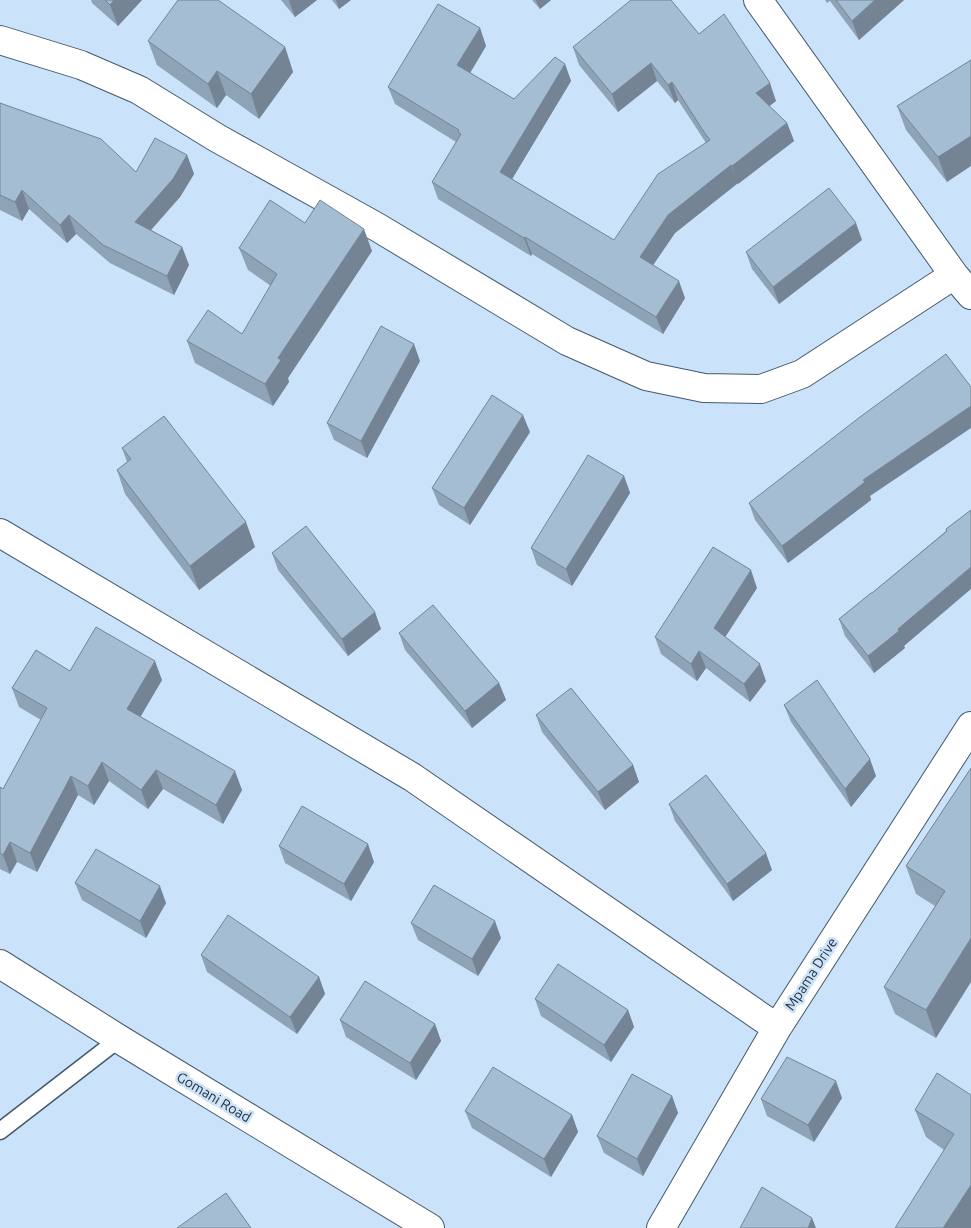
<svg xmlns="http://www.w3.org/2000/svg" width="971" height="1228" font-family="Ubuntu,sans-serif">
<rect width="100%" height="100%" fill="#cae3fa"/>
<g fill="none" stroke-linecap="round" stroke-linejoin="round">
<defs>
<path id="service" d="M 0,1131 L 119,1039"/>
<path id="minor" d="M 758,0 L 954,275 L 971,295
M 0,40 L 81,65 L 139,90 L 217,138 L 377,227 L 567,341 L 646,376 L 704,388 L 761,389 L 802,374 L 954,275
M 0,533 L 412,777 L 777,1028
M 0,964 L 119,1039 L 430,1228
M 661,1228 L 777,1028 L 971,726"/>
</defs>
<use href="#service" stroke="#44596c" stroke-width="19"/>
<use href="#minor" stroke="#44596c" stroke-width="30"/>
<use href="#service" stroke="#fff" stroke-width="16"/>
<use href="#minor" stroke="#fff" stroke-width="28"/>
</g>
<path fill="#8ea3b5" d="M 91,0 L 142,0 L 118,26 L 92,3 Z
M 281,0 L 317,0 L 295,17 Z
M 332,0 L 351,0 L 339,9 Z
M 532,0 L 551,0 L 540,9 Z
M 825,0 L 904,0 L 859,40 L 830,1 L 827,3 Z
M 480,28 L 486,46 L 470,73 L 514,99 L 565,64 L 571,81 L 512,179 L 614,240 L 706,143 L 678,100 L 675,103 L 657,81 L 618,112 L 579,65 L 573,47 L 699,34 L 776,101 L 769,106 L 787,123 L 794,141 L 738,184 L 738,183 L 675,233 L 653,265 L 685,298 L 663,334 L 532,254 L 531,256 L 438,199 L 432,182 L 456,142 L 395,104 L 388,87 Z
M 148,41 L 285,47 L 293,72 L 259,119 L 226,95 L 217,108 L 157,65 Z
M 971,60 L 947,182 L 906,130 L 897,106 Z
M 0,103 L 136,172 L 187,155 L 194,174 L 180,197 L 151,230 L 182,247 L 189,265 L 174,295 L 110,263 L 76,234 L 67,243 L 29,209 L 22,221 L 0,210 Z
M 305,223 L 372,251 L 288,378 L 289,382 L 273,406 L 195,363 L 187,341 L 242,334 L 271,286 L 248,270 L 239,248 Z
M 862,240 L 779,304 L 752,269 L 746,252 Z
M 420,361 L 367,458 L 334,440 L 327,423 Z
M 530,432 L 470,525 L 439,505 L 432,488 Z
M 122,448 L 255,547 L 199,590 L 125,494 L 117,470 L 127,462 Z
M 624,476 L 630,493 L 572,586 L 537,565 L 531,548 Z
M 870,496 L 871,500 L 788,563 L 755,520 L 749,503 Z
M 971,510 L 904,646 L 905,648 L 874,673 L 845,636 L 839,619 L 872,593 L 946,531 L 946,529 Z
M 272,553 L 381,629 L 348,656 L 278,570 Z
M 757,588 L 725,637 L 766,681 L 750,702 L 706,668 L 697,681 L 661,654 L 655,637 Z
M 399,633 L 499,683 L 506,700 L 472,728 L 405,650 Z
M 70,671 L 162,680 L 140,716 L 242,790 L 223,824 L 163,789 L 148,809 L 109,781 L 94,805 L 78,795 L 37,872 L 17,862 L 10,874 L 0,869 L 0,787 L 3,789 L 41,720 L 19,707 L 12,688 Z
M 784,705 L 876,776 L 851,807 L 791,722 Z
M 536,715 L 633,765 L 639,782 L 605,810 L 542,732 Z
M 971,768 L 936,1038 L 895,1014 L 884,987 L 935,906 L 916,894 L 906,866 Z
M 669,804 L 772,870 L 733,901 L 675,821 Z
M 279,846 L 374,862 L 351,901 L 285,863 Z
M 75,883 L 166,903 L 146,938 L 82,900 Z
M 411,923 L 501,938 L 478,976 L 418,940 Z
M 201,955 L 319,977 L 325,994 L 297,1034 L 207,972 Z
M 535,999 L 628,1010 L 634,1027 L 611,1062 L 541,1016 Z
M 340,1020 L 435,1024 L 441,1041 L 416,1080 L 346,1037 Z
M 971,1095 L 971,1228 L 944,1150 L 926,1137 L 915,1110 Z
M 672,1096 L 678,1113 L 643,1176 L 604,1153 L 597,1136 Z
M 842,1098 L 814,1142 L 767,1116 L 761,1099 Z
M 465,1111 L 572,1115 L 578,1132 L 551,1177 L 472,1128 Z"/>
<path fill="#748494" d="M 114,0 L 142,0 L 118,26 L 110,5 Z
M 290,0 L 317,0 L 295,17 L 289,1 Z
M 336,0 L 351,0 L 339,9 Z
M 536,0 L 551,0 L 540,9 Z
M 875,0 L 904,0 L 859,40 L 852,21 Z
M 480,28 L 486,46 L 464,83 L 457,65 Z
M 285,47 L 293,72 L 259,119 L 251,94 Z
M 651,63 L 657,81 L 618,112 L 612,94 Z
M 565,64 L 571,81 L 506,189 L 500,172 Z
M 217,71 L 226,95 L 217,108 L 208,84 Z
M 672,82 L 678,100 L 675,103 L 668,85 Z
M 770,83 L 776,101 L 763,111 L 756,93 Z
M 787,123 L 794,141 L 738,184 L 732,166 Z
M 971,136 L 971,166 L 947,182 L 938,157 Z
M 187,155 L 194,174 L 180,197 L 142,240 L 135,222 Z
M 731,165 L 738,183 L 675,233 L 647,274 L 640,257 L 668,215 Z
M 22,190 L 29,209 L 22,221 L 15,202 Z
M 69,215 L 76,234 L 67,243 L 60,225 Z
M 856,223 L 862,240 L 779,304 L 773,287 Z
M 364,229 L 372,251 L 288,378 L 289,382 L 273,406 L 265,384 L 278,358 Z
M 525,237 L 532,254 L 531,256 L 524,238 Z
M 182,247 L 189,265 L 174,295 L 167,276 Z
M 679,281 L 685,298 L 663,334 L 656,317 Z
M 414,344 L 420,361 L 367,458 L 361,441 Z
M 971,406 L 971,428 L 870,496 L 871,500 L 788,563 L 782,546 L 863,480 Z
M 523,415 L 530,432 L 470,525 L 464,508 Z
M 624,476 L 630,493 L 572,586 L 566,569 Z
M 246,522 L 255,547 L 199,590 L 190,566 Z
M 971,567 L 971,589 L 904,646 L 905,648 L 874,673 L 868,656 L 898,629 Z
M 751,570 L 757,588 L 720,645 L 714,628 Z
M 375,612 L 381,629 L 348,656 L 342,639 Z
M 699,651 L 706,668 L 697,681 L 691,664 Z
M 155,661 L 162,680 L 134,728 L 127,709 Z
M 760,664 L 766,681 L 750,702 L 744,684 Z
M 499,683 L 506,700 L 472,728 L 465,711 Z
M 870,759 L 876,776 L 851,807 L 845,789 Z
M 102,762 L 109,781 L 94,805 L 88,786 Z
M 633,765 L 639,782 L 605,810 L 598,792 Z
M 156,770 L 163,789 L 148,809 L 141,790 Z
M 235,771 L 242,790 L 223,824 L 216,805 Z
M 71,776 L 78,795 L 37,872 L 30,853 Z
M 10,842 L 17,862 L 10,874 L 3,855 Z
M 368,844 L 374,862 L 351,901 L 344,884 Z
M 766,853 L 772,870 L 733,901 L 727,884 Z
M 160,886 L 166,903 L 146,938 L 140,921 Z
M 495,921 L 501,938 L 478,976 L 472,959 Z
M 971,938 L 971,982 L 936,1038 L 926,1010 Z
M 319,977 L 325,994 L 297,1034 L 290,1017 Z
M 628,1010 L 634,1027 L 611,1062 L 604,1045 Z
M 435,1024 L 441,1041 L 416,1080 L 410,1063 Z
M 836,1081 L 842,1098 L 814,1142 L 808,1125 Z
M 672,1096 L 678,1113 L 643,1176 L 637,1159 Z
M 572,1115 L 578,1132 L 551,1177 L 544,1159 Z
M 971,1185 L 971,1228 L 943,1228 Z
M 812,1218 L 816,1228 L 808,1228 Z"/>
<path fill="#a5bdd3" stroke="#748494" d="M 105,0 L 114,0 L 110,5 Z
M 178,0 L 218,0 L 285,47 L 251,94 L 217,71 L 208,84 L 148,41 Z
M 631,0 L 671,0 L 699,34 L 724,14 L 770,83 L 756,93 L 787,123 L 732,166 L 731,165 L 668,215 L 640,257 L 679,281 L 656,317 L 525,237 L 524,238 L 432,182 L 461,134 L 458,132 L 459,130 L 388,87 L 438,4 L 480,28 L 457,65 L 514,99 L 555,57 L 565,64 L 500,172 L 614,240 L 658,174 L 710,140 L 704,132 L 672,82 L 668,85 L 651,63 L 612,94 L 573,47 Z
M 836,0 L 875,0 L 852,21 Z
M 971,60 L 971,136 L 938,157 L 897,106 Z
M 0,103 L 101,139 L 136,172 L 155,138 L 187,155 L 173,179 L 135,222 L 182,247 L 167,276 L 103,245 L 69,215 L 60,225 L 22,190 L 15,202 L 0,195 Z
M 829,188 L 856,223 L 773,287 L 746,252 Z
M 270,200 L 305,223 L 320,200 L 364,229 L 278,358 L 281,360 L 265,384 L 187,341 L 208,310 L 242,334 L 277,274 L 239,248 Z
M 381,326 L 414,344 L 361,441 L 327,423 Z
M 946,354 L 971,387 L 971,406 L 863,480 L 865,482 L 782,546 L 749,503 L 860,417 Z
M 492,395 L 523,415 L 464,508 L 432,488 Z
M 164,416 L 246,522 L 190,566 L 117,470 L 131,459 L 122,448 Z
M 588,455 L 624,476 L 566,569 L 531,548 Z
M 971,510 L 971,567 L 898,629 L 899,631 L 868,656 L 839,619 L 871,593 L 872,593 L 947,531 L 946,529 Z
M 306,526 L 375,612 L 342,639 L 272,553 Z
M 713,547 L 751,570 L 714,628 L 760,664 L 744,684 L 699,651 L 691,664 L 655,637 Z
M 433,605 L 499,683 L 465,711 L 399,633 Z
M 96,627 L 155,661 L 127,709 L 235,771 L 216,805 L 156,770 L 141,790 L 102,762 L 88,786 L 71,776 L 30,853 L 10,842 L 3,855 L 0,853 L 0,787 L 3,789 L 47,708 L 12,688 L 36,650 L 70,671 Z
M 817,680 L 870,759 L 845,789 L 784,705 Z
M 571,688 L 633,765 L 598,792 L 536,715 Z
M 971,768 L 971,938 L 926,1010 L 884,987 L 945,891 L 906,866 Z
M 706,775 L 766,853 L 727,884 L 669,804 Z
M 302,806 L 368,844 L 344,884 L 279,846 Z
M 96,849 L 160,886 L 140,921 L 75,883 Z
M 434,885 L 495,921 L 472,959 L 411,923 Z
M 228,915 L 319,977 L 290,1017 L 201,955 Z
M 558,964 L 628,1010 L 604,1045 L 535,999 Z
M 365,981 L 435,1024 L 410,1063 L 340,1020 Z
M 787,1057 L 836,1081 L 808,1125 L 761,1099 Z
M 493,1067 L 572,1115 L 544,1159 L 465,1111 Z
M 937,1073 L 971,1095 L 971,1185 L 943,1228 L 895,1228 L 954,1134 L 915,1110 Z
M 632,1074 L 672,1096 L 637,1159 L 597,1136 Z
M 762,1187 L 812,1218 L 808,1228 L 740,1228 Z
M 226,1193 L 251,1228 L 177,1228 Z"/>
<g text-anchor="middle" stroke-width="5" stroke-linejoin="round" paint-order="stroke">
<g font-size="14" fill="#273039" stroke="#cae3fa">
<text transform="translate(811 974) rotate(-57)" y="5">Mpama Drive</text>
<text transform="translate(214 1097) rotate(31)" y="5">Gomani Road</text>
</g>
</g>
</svg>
